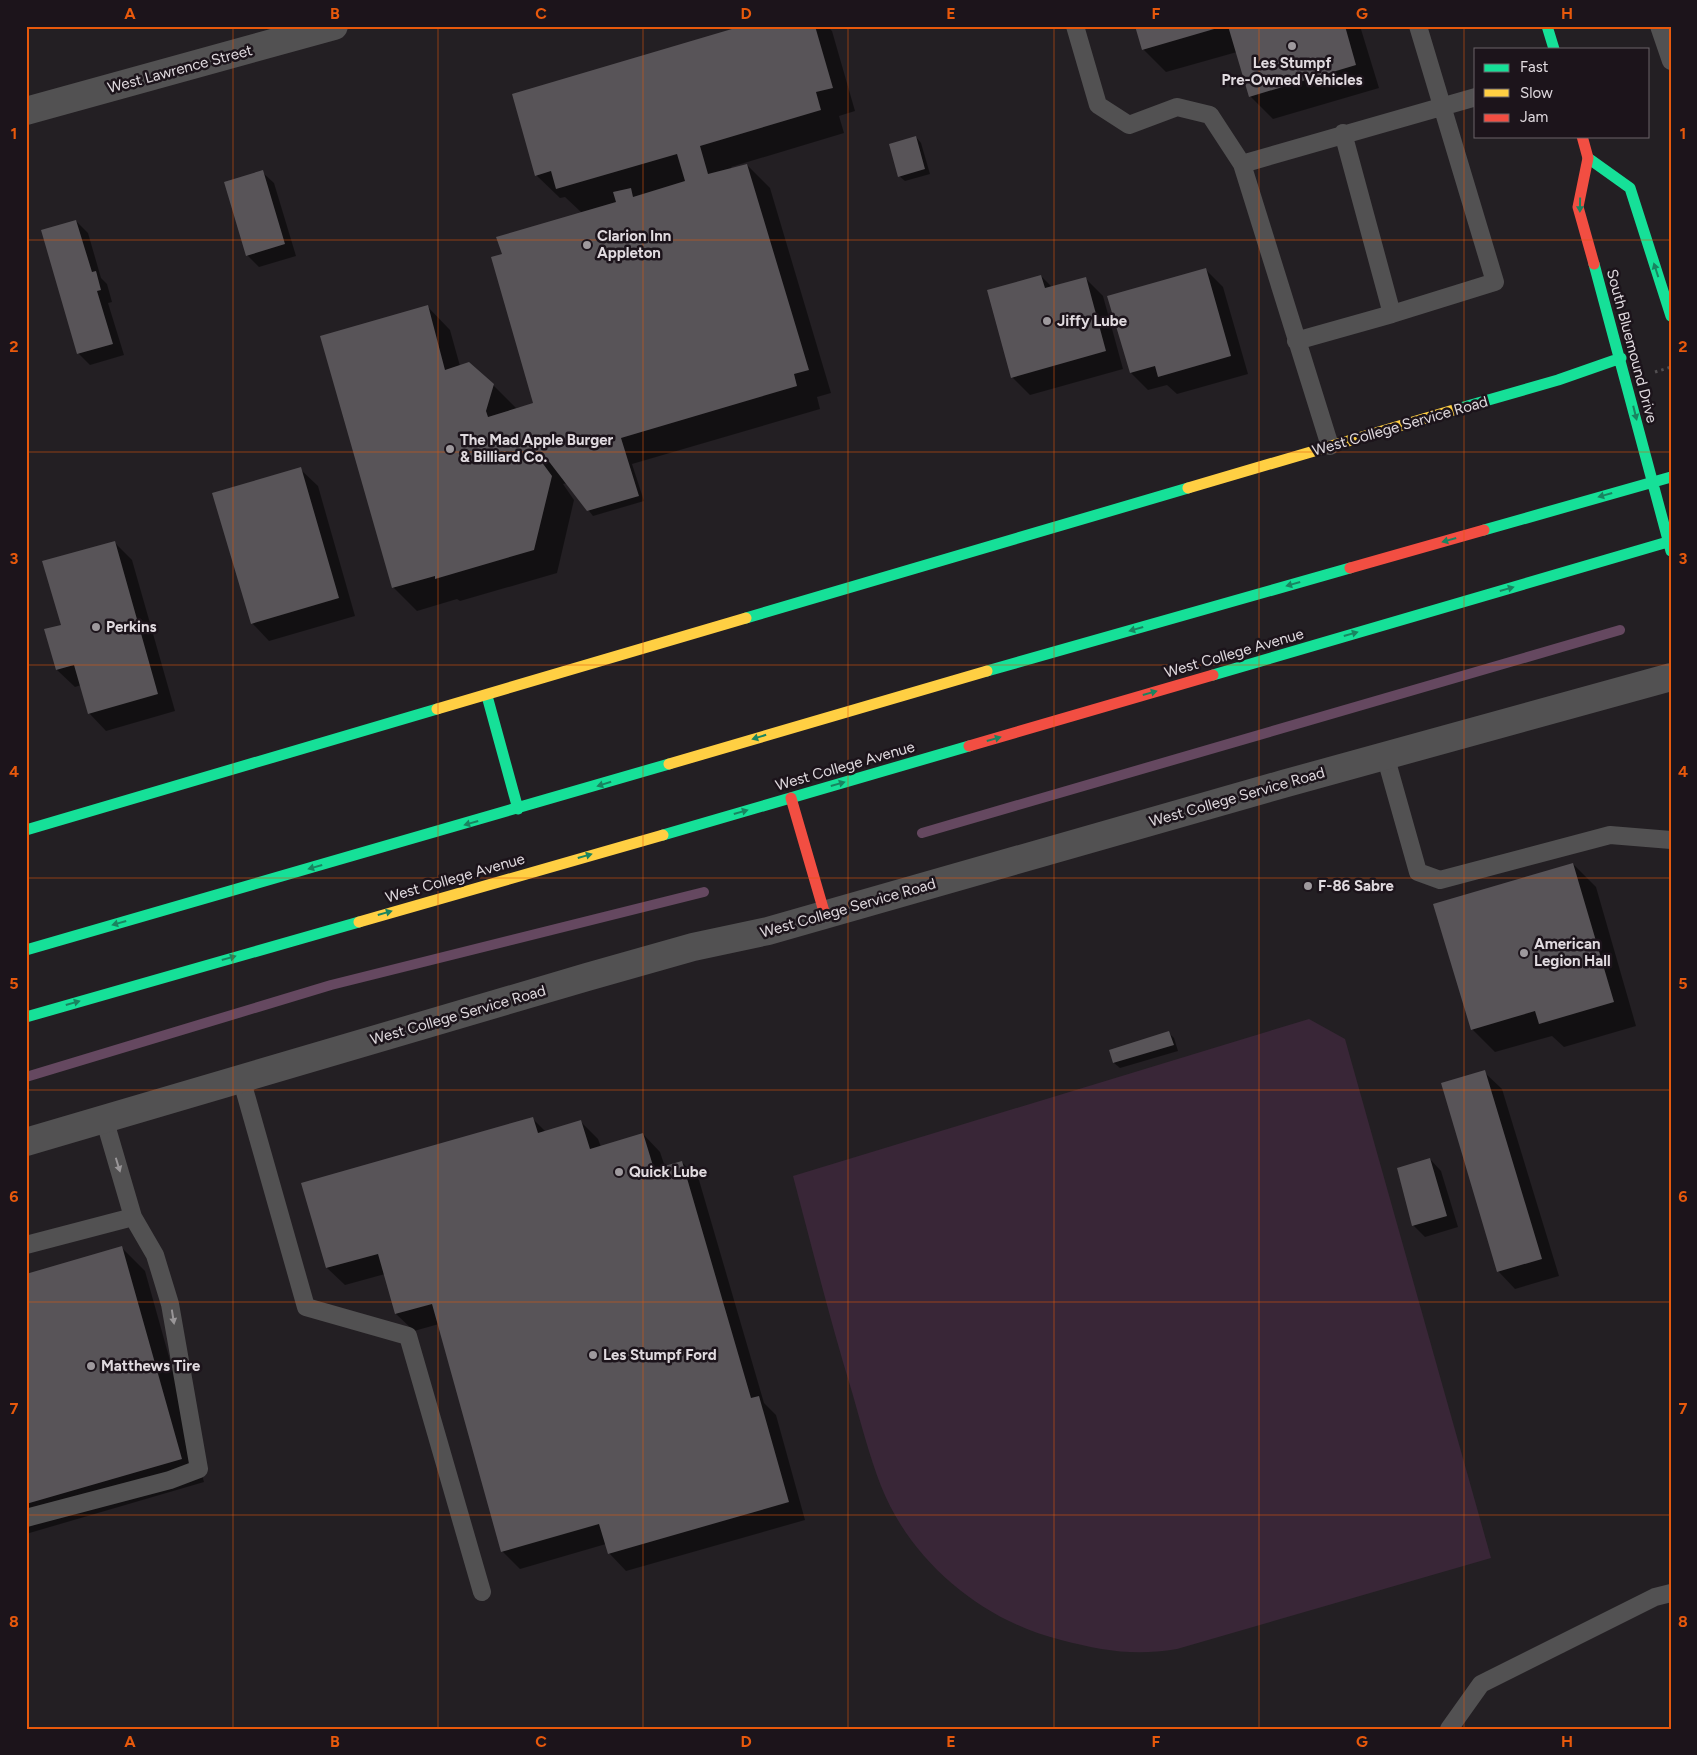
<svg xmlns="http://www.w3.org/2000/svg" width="1697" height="1755" font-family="Figtree,sans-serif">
<rect width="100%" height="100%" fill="#231f23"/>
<path fill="#392637" d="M 1309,1019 L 1345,1039 L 1491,1558 L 1177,1649 C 1134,1656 1104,1651 1061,1640 C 983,1621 911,1562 881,1486 C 869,1455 861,1423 852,1392 C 830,1320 812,1248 793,1176 Z"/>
<path fill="#0007" d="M 747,26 L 827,26 L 832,31 L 855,111 L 839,116 L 844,133 L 731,167 L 732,169 L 747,165 L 770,188 L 831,393 L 817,397 L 820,409 L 632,464 L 644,501 L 593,516 L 567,483 L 563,484 L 574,500 L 557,573 L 460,601 L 457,599 L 417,611 L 393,587 L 427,306 L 450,330 L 460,366 L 493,385 L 516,408 L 535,404 L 503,254 L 582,213 L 565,197 L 560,198 L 536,175 Z
M 1136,26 L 1360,26 L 1379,88 L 1273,119 L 1250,96 L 1237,52 L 1166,72 L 1143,49 Z
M 916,137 L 921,143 L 930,174 L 905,181 L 899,176 Z
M 262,172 L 274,183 L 296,256 L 259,267 L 247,255 Z
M 76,221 L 88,233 L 101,278 L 107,284 L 112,302 L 108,303 L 124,355 L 90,365 L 78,353 Z
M 1205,269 L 1223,287 L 1248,374 L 1177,394 L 1167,385 L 1148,390 L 1131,373 Z
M 1041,276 L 1052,287 L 1085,278 L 1103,296 L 1123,369 L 1030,395 L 1012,377 Z
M 300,469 L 318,486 L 355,616 L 269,641 L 252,623 Z
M 114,542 L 132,560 L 175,711 L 106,731 L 89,713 L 81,685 L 75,687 L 57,670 L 62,626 Z
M 1573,864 L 1596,887 L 1636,1026 L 1564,1047 L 1552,1036 L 1495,1052 L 1472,1029 Z
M 1169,1033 L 1174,1038 L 1178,1051 L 1120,1068 L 1114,1063 L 1110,1051 Z
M 1484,1072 L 1502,1089 L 1559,1276 L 1515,1289 L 1498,1271 Z
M 533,1119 L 546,1132 L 580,1121 L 598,1139 L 601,1147 L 643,1134 L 660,1152 L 665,1167 L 682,1162 L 699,1180 L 764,1403 L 776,1415 L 805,1520 L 626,1571 L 609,1553 L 606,1544 L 520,1569 L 502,1551 L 439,1324 L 414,1331 L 396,1314 L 385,1274 L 345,1285 L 327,1268 L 303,1184 Z
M 1430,1159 L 1441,1171 L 1458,1227 L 1425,1237 L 1414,1226 L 1398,1169 Z
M 122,1248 L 145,1271 L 204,1482 L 26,1534 L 26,1275 Z"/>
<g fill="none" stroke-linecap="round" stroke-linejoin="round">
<path stroke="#654860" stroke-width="10" d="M 922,833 L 1620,630
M 26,1077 L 331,985 L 704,892"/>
</g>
<path fill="#585458" d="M 742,26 L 815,26 L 833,88 L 816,92 L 821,110 L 700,146 L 708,174 L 747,164 L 809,370 L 794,374 L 797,386 L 621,438 L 639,496 L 587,511 L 547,459 L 541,461 L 552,476 L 534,550 L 435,579 L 435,576 L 392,588 L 320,336 L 428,305 L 445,370 L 469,362 L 494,384 L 486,411 L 488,417 L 533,403 L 491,257 L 502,254 L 496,237 L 616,202 L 613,192 L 631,188 L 633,197 L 685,181 L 677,154 L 556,189 L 551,171 L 535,176 L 512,94 Z
M 1135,26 L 1221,26 L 1221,27 L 1142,50 Z
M 1228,26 L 1345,26 L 1356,65 L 1249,97 Z
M 916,136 L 925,169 L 898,177 L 889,144 Z
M 263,170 L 285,244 L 246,256 L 224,182 Z
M 76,220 L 92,272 L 96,271 L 101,290 L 97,291 L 113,344 L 77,354 L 41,230 Z
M 1206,268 L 1231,356 L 1158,377 L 1155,366 L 1130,373 L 1107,296 Z
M 1041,275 L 1045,288 L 1086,277 L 1106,351 L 1011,378 L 987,290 Z
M 301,467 L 339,598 L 251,624 L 212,493 Z
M 115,541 L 158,694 L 88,714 L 74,665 L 56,670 L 44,629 L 61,625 L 42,561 Z
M 1573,863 L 1614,1002 L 1539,1024 L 1535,1011 L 1471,1030 L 1433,904 Z
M 1169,1031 L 1174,1045 L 1113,1063 L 1109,1050 Z
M 1485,1070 L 1542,1259 L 1497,1272 L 1441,1083 Z
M 533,1117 L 538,1133 L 581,1120 L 590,1149 L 643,1133 L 654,1169 L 682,1161 L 751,1398 L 759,1396 L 789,1502 L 608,1554 L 599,1524 L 501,1552 L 432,1304 L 395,1314 L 378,1254 L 326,1268 L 301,1183 Z
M 1430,1158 L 1447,1216 L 1412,1226 L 1397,1168 Z
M 122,1246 L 182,1459 L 26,1504 L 26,1274 Z"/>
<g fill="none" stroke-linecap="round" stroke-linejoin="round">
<path stroke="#524f52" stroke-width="3" stroke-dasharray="2.5 4" stroke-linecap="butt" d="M 1655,372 L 1671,367"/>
<path stroke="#525152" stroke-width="18" d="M 1075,26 L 1098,105 L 1129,125 L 1177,107 L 1210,115 L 1242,164 L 1476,97
M 1659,26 L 1671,61
M 1343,133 L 1392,314
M 1242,164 L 1330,446
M 1296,341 L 1392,314 L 1495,282 L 1418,26
M 1385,755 L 1418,872 L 1440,880 L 1610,835 L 1671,840
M 241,1078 L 306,1307 L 408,1336 L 482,1592
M 26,1245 L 133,1217
M 26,1518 L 170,1480 L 199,1469 L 170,1304 L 155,1255 L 133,1217 L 104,1118
M 1449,1729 L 1481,1684 L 1655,1597 L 1671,1593"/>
<path stroke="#525152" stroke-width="28" d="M 26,111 L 334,26
M 26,1142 L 587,977 L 693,947 L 768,931 L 1283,784 L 1671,677"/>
<path stroke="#16e098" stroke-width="11" d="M 1547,26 L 1554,49
M 1588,158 L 1630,188 L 1671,316
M 1594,264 L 1671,551
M 1457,409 L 1558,380 L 1621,358
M 1484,530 L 1671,477
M 746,618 L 1188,488
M 987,671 L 1350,568
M 1213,675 L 1671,541
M 487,696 L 518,809
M 26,830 L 437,709
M 663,835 L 969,746
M 26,950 L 669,764
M 26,1017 L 359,922"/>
<path stroke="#ffcf43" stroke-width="11" d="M 1188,488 L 1457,409
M 437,709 L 746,618
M 669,764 L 987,671
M 359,922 L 663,835"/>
<path stroke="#f24e42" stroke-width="11" d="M 1582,136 L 1588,158 L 1578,207 L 1594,264
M 1350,568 L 1484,530
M 969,746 L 1213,675
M 791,798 L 825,915"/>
</g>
<defs><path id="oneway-solid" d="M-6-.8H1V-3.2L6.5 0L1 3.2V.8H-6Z" transform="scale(1.25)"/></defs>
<g fill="#198460">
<use href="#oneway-solid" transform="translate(1580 205) rotate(91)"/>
<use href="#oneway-solid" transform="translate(1656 270) rotate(-108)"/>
<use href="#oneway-solid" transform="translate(1635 413) rotate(76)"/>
<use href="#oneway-solid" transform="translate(1605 495) rotate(164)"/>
<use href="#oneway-solid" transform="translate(1449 540) rotate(164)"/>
<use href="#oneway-solid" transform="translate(1293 584) rotate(164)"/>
<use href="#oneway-solid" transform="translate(1507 589) rotate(-16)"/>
<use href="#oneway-solid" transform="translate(1136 629) rotate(164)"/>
<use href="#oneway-solid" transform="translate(1351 634) rotate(-16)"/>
<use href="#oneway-solid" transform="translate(1150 693) rotate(-16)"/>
<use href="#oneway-solid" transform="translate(759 737) rotate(163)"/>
<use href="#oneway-solid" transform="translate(994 739) rotate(-16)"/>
<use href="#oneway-solid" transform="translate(604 784) rotate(163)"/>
<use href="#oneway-solid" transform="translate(838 784) rotate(-16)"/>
<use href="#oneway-solid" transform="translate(741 812) rotate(-16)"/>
<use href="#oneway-solid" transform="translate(471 823) rotate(164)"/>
<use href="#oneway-solid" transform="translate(585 856) rotate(-16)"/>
<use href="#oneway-solid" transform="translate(315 867) rotate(164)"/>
<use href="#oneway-solid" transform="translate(385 913) rotate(-16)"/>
<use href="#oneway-solid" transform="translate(119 923) rotate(164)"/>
<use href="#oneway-solid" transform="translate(229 958) rotate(-16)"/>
<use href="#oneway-solid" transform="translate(73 1003) rotate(-16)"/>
</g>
<g fill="#999698">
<use href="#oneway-solid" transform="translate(118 1165) rotate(73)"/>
<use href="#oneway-solid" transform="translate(173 1317) rotate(81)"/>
</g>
<path fill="none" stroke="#e8590c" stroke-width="1" stroke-opacity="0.55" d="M 233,26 L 233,1729M 438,26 L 438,1729M 643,26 L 643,1729M 848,26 L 848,1729M 1054,26 L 1054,1729M 1259,26 L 1259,1729M 1464,26 L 1464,1729M 26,240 L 1671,240M 26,452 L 1671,452M 26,665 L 1671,665M 26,878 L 1671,878M 26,1090 L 1671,1090M 26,1302 L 1671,1302M 26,1515 L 1671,1515"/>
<g fill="#9e999d" stroke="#1c141b" stroke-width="2">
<circle cx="1292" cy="46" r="5"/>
<circle cx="587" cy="245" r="5"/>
<circle cx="1047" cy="321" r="5"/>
<circle cx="450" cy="449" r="5"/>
<circle cx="96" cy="627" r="5"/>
<circle cx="1308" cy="886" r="5"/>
<circle cx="1524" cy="953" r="5"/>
<circle cx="619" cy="1172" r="5"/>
<circle cx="593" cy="1355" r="5"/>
<circle cx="91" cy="1366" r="5"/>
</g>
<g text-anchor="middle" stroke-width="5" stroke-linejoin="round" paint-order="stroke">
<g font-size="15" font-weight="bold" fill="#e0dadf" stroke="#1c141b" text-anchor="start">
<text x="1292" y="68" text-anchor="middle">Les Stumpf<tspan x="1292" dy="17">Pre-Owned Vehicles</tspan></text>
<text x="597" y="241">Clarion Inn<tspan x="597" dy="17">Appleton</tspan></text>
<text x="1057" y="326">Jiffy Lube</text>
<text x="460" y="445">The Mad Apple Burger<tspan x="460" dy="17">&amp; Billiard Co.</tspan></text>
<text x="106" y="632">Perkins</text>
<text x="1318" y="891">F-86 Sabre</text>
<text x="1534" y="949">American<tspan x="1534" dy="17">Legion Hall</tspan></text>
<text x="629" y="1177">Quick Lube</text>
<text x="603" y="1360">Les Stumpf Ford</text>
<text x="101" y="1371">Matthews Tire</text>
</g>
<g font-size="15" fill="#e0dadf" stroke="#1c141b">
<text transform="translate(180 69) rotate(-15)" y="5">West Lawrence Street</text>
<text transform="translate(1632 346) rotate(75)" y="5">South Bluemound Drive</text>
<text transform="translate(1400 426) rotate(-16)" y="5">West College Service Road</text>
<text transform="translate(1234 653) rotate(-16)" y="5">West College Avenue</text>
<text transform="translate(845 766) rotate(-16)" y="5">West College Avenue</text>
<text transform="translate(1237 797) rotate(-16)" y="5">West College Service Road</text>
<text transform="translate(455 878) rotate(-16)" y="5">West College Avenue</text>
<text transform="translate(848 908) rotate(-16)" y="5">West College Service Road</text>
<text transform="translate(458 1015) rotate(-16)" y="5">West College Service Road</text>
</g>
</g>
<rect width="1697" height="1755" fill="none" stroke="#1c141b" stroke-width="55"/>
<rect x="1474" y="48" width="175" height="90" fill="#1c141b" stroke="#6a6369"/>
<rect x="1484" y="64" width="25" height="8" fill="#16e098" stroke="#6a6369"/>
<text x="1520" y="72" font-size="15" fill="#e0dadf">Fast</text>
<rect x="1484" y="89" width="25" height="8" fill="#ffcf43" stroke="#6a6369"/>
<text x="1520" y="98" font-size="15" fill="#e0dadf">Slow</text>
<rect x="1484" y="114" width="25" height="8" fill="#f24e42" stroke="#6a6369"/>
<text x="1520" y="122" font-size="15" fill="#e0dadf">Jam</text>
<rect x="28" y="28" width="1642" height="1700" fill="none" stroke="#e8590c" stroke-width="2"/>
<g font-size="16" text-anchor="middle" font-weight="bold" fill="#e8590c">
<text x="130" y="19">A</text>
<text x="335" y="19">B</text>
<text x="541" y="19">C</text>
<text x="746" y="19">D</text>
<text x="951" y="19">E</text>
<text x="1156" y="19">F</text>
<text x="1362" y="19">G</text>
<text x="1567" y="19">H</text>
<text x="14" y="139">1</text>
<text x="1683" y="139">1</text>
<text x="14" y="352">2</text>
<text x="1683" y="352">2</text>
<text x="14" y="564">3</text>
<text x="1683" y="564">3</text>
<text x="14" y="777">4</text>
<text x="1683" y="777">4</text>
<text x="14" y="989">5</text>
<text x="1683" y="989">5</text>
<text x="14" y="1202">6</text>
<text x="1683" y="1202">6</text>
<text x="14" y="1414">7</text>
<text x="1683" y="1414">7</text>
<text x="14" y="1627">8</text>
<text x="1683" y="1627">8</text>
<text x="130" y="1747">A</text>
<text x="335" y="1747">B</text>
<text x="541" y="1747">C</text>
<text x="746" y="1747">D</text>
<text x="951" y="1747">E</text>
<text x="1156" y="1747">F</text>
<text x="1362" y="1747">G</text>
<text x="1567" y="1747">H</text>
</g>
</svg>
